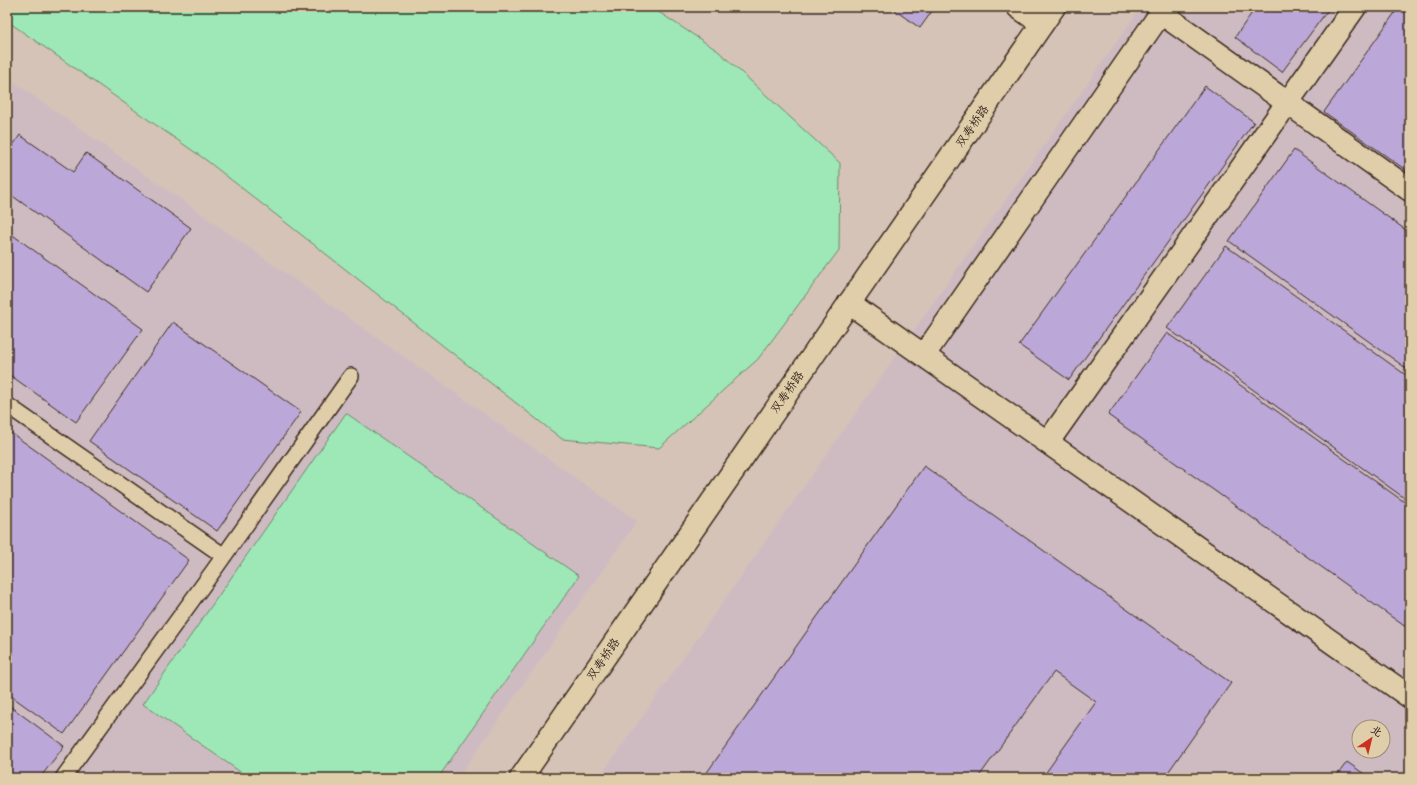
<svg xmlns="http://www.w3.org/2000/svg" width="1417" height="785" font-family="Itim,'LXGW WenKai TC',sans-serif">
<rect width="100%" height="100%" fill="#d5c3b8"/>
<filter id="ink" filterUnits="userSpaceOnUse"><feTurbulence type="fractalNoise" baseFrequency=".025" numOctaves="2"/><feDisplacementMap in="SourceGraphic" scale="8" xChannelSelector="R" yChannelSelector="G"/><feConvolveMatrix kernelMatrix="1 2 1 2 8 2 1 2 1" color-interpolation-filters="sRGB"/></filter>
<g filter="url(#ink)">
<path fill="#cebbc2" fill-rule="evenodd" d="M 1141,7 L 1410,7 L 1410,778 L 599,778 ZM 1359,727 L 1383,727 L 1383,751 L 1359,751 Z
M 7,77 L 637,521 L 458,778 L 7,778 Z"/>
<path fill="#9ee7b6" stroke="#6c886a" d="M 7,7 L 651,7 L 718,51 L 840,163 L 839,250 L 758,359 L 659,448 L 562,439 L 206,160 L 7,21 Z
M 346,413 L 579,576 L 438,778 L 249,778 L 143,704 Z"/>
<path fill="#bca8d8" stroke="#3b2a1e" d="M 890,7 L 935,7 L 920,28 Z
M 1256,7 L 1330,7 L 1282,72 L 1235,37 Z
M 1399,7 L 1410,14 L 1410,173 L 1324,112 Z
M 1205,86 L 1254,122 L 1069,380 L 1019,345 Z
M 20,135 L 73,172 L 86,153 L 191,228 L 146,292 L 7,192 L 7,154 Z
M 1294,150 L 1410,233 L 1410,371 L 1229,241 Z
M 7,231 L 143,329 L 76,422 L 7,373 Z
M 1226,246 L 1410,378 L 1410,502 L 1167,328 Z
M 173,322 L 301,412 L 217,531 L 89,441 Z
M 1167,333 L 1410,506 L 1410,630 L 1108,415 Z
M 7,430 L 189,560 L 64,734 L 7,693 Z
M 924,466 L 1231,683 L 1164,778 L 1042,778 L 1096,702 L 1054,672 L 978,778 L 703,778 Z
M 7,704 L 64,746 L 40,778 L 7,778 Z
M 1347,762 L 1370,778 L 1335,778 Z"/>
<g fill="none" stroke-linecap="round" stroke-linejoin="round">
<defs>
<path id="lane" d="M 7,405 L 224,556
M 63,778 L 214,570 L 351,376"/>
<path id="street" d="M 1018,7 L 1042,24
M 1161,13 L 1410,190
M 849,303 L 1410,697
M 924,355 L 1165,7
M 1048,442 L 1355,7"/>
<path id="secondary" d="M 521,778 L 1054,7"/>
</defs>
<use href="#lane" stroke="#3b2a1e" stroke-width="18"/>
<use href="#street" stroke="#3b2a1e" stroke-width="25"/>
<use href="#secondary" stroke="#3b2a1e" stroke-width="25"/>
<use href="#lane" stroke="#e0ceab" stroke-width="15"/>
<use href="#street" stroke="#e0ceab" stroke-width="22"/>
<use href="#secondary" stroke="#e0ceab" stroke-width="22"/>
</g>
</g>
<g text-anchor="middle" stroke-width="3" stroke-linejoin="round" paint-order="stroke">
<g font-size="12" fill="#3b2a1e" stroke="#e0ceab">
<text transform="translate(972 126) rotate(-55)" y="4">双寿桥路</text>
<text transform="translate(787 392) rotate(-55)" y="4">双寿桥路</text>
<text transform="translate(603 659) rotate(-55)" y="4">双寿桥路</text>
</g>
</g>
<rect width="1417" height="785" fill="none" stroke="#e0ceab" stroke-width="24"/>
<rect x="12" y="12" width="1393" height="761" fill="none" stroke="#3b2a1e" stroke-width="1.5" filter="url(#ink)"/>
<g transform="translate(1371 739) rotate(35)"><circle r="19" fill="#e0ceab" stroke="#9e8c73"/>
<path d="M0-3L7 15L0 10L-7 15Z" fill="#c8321e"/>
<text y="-6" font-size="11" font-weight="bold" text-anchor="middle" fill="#3b2a1e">北</text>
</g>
</svg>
